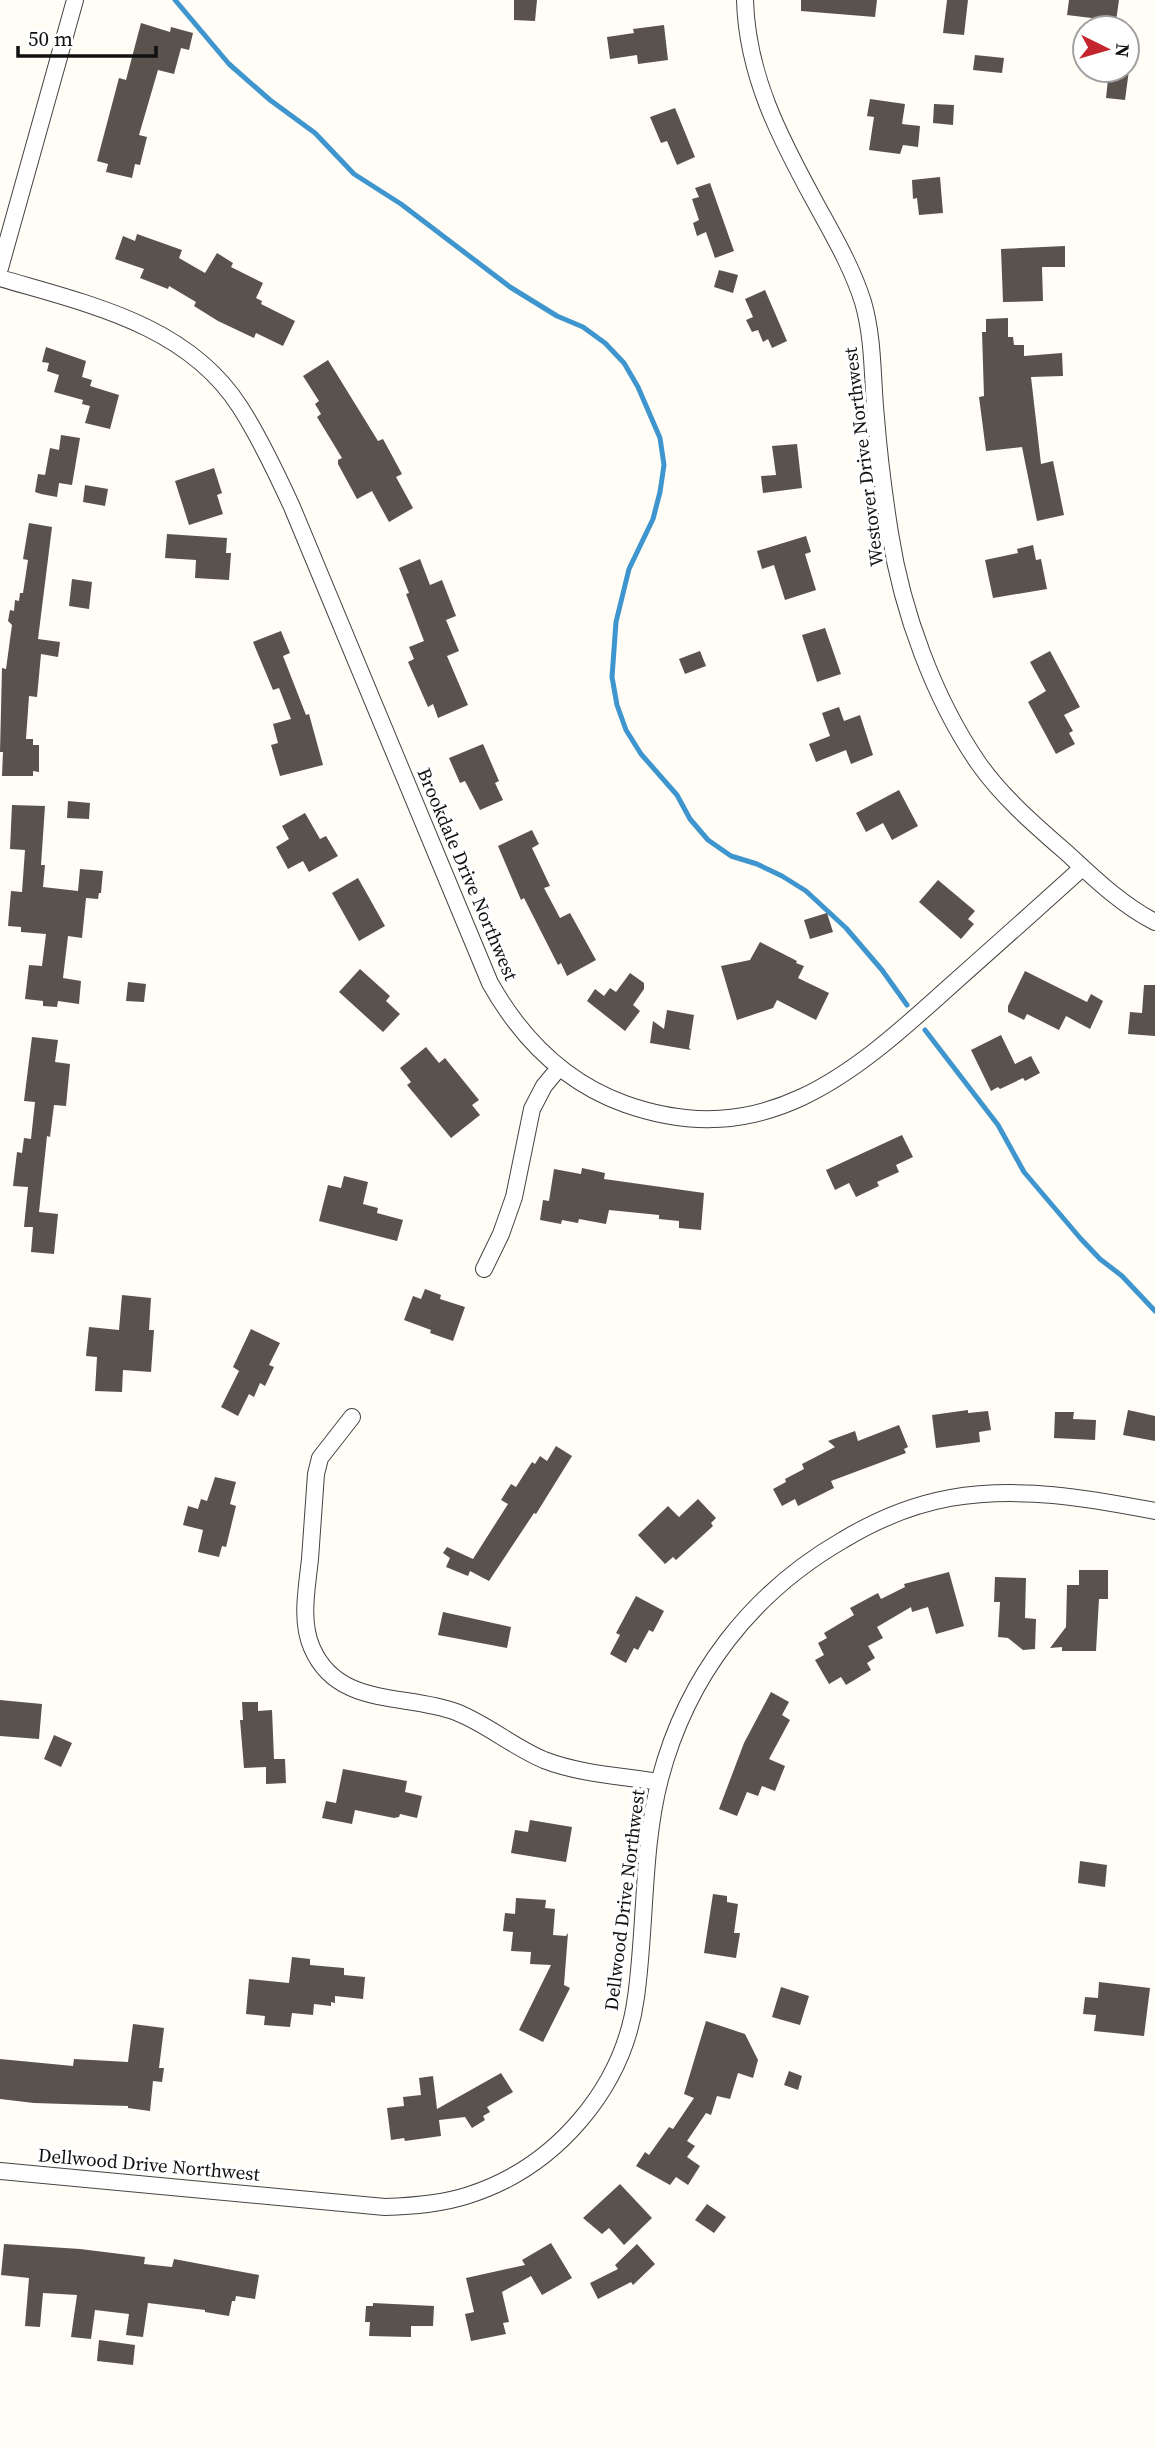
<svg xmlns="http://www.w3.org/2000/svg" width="1155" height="2448" font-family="'Source Serif 4',serif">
<rect width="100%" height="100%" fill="#fffdf5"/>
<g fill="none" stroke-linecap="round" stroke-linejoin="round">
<path stroke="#3f96cf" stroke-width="5" d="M 175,0 L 229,64 L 270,100 L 315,133 L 354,174 L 401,204 L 510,287 L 557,316 L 583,327 L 605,343 L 624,363 L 638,387 L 660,438 L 664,465 L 660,492 L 653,519 L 629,569 L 616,622 L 612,677 L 617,705 L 626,730 L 641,754 L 677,795 L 690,819 L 708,840 L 731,856 L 757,864 L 782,876 L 806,891 L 846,928 L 882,970 L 907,1005
M 925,1030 L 998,1125 L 1024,1172 L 1081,1239 L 1100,1259 L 1122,1276 L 1155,1311"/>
</g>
<path fill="#5a524d" d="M 514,0 L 537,0 L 535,21 L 514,20 Z
M 801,0 L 877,0 L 875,17 L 801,11 Z
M 947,0 L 968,0 L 964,35 L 943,33 Z
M 1069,0 L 1119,0 L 1116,21 L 1067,15 Z
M 141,23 L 170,32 L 171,27 L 193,33 L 189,50 L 181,48 L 174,74 L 158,70 L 139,135 L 147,137 L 140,165 L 135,164 L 132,178 L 106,172 L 108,164 L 97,161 L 119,78 L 126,80 Z
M 664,25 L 668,60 L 638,64 L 637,55 L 610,59 L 607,37 L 634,33 L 633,29 Z
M 975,55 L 1004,58 L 1002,73 L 973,70 Z
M 1109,70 L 1129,70 L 1125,100 L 1106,98 Z
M 870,99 L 905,104 L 902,124 L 920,126 L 918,147 L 903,145 L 900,154 L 869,150 L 874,117 L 867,116 Z
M 934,104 L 954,105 L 953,125 L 933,123 Z
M 675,108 L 695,157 L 677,165 L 667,141 L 661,143 L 650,117 Z
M 940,177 L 943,213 L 919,215 L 917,198 L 913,199 L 912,180 Z
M 710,183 L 734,251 L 715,258 L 706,232 L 697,236 L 693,223 L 699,220 L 692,199 L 699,197 L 695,188 Z
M 137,234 L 182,250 L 179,258 L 205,273 L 217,253 L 233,263 L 231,267 L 263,283 L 256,298 L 262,301 L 261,304 L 295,321 L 283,346 L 256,333 L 254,338 L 218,321 L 194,306 L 196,302 L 169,286 L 168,289 L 140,278 L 144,269 L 115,259 L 123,236 L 135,241 Z
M 1065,246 L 1065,267 L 1042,267 L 1043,301 L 1003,302 L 1001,249 Z
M 719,270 L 738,275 L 733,293 L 714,287 Z
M 765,290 L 787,341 L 772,348 L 768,339 L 763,342 L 758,330 L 752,332 L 746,320 L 753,317 L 745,299 Z
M 1008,318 L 1008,337 L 1013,337 L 1014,345 L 1024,345 L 1024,356 L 1062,353 L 1063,376 L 1031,377 L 1041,464 L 1053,461 L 1064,515 L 1037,521 L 1022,447 L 986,451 L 979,397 L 984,396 L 982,332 L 986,332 L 986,319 Z
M 46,347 L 86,361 L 82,377 L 92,380 L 90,386 L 119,395 L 110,429 L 85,423 L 90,406 L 82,404 L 83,400 L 54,392 L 59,375 L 47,371 L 49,363 L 42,362 Z
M 328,360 L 378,441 L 383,439 L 402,474 L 396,477 L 413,508 L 389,522 L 372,491 L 357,499 L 338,464 L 338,460 L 342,458 L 317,417 L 321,414 L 315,404 L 319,401 L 303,376 Z
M 61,435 L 80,438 L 72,485 L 59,483 L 57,497 L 41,494 L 35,492 L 38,474 L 45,475 L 50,448 L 59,450 Z
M 797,444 L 802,488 L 763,493 L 761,476 L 776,475 L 772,446 Z
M 214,468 L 222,493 L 217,495 L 223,514 L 189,525 L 175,481 Z
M 85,485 L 108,489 L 105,506 L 83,502 Z
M 29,523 L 52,527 L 38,639 L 60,642 L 58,657 L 41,654 L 37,697 L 29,696 L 26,739 L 33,739 L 33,745 L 39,745 L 39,772 L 33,771 L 33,776 L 2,776 L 3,752 L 0,752 L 2,668 L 6,669 L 12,625 L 8,621 L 10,610 L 14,611 L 15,600 L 19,601 L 20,593 L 23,593 L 28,560 L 23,559 Z
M 167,534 L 227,538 L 226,553 L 231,553 L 229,580 L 195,578 L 196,560 L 165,558 Z
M 806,536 L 811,552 L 805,554 L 816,590 L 785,600 L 774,565 L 762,569 L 757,551 Z
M 1033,545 L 1036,560 L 1041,559 L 1047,589 L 993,598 L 985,560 L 1018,553 L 1017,549 Z
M 420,559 L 430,585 L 442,580 L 456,616 L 446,620 L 459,651 L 447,656 L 468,705 L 438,718 L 433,704 L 428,707 L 408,662 L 414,659 L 409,647 L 424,641 L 406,594 L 409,593 L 399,568 Z
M 72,579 L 92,582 L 89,609 L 69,606 Z
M 825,628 L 841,674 L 817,682 L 802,635 Z
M 281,631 L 290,653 L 283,656 L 306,715 L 309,714 L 323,765 L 280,776 L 271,745 L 278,743 L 273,724 L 291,719 L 279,688 L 273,690 L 253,642 Z
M 700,651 L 706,666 L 685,674 L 679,659 Z
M 1050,651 L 1080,707 L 1064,715 L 1073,731 L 1069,733 L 1075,744 L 1056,754 L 1028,702 L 1046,691 L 1030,662 Z
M 839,707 L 844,721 L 860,715 L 873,755 L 851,764 L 846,750 L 816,762 L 809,744 L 830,736 L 822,713 Z
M 483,744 L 499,781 L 495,783 L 503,800 L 480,810 L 465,781 L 460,783 L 449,758 Z
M 899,790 L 918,826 L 892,840 L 883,823 L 866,832 L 856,813 Z
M 68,801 L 90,803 L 89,819 L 67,818 Z
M 12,805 L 45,806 L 41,865 L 45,865 L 43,887 L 78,891 L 80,869 L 103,871 L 101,893 L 99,893 L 98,899 L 86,898 L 82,938 L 68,936 L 63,978 L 81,981 L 79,1004 L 58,1001 L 57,1007 L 43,1006 L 43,1001 L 25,999 L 29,965 L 42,966 L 46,934 L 21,932 L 21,927 L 8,926 L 11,891 L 22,892 L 25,850 L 10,849 Z
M 305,813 L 320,839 L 326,836 L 338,856 L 309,872 L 303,861 L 288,869 L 276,847 L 289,839 L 282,826 Z
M 532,830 L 539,844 L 532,848 L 550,886 L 544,888 L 560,918 L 570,913 L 596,960 L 567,976 L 561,963 L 558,965 L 524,898 L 521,900 L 498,846 Z
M 358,878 L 385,926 L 359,941 L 332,893 Z
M 938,880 L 975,911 L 968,919 L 974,924 L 961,939 L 919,902 Z
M 827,913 L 833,932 L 810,939 L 804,920 Z
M 760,942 L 797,961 L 796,963 L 804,966 L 798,978 L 829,993 L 816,1020 L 777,1000 L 773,1008 L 737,1020 L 721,966 L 750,960 Z
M 360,969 L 390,996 L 386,1001 L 400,1014 L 383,1032 L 339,992 Z
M 1025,971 L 1087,1002 L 1091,994 L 1103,1001 L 1090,1029 L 1066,1016 L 1059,1030 L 1027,1014 L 1024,1020 L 1008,1012 L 1008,1006 Z
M 630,973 L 644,983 L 644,989 L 633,1005 L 640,1011 L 625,1031 L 587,1001 L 595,989 L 604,996 L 610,988 L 616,992 Z
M 128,982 L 146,984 L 144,1002 L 126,1001 Z
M 1144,985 L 1155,985 L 1155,1036 L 1128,1034 L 1130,1012 L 1142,1013 Z
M 667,1010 L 694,1015 L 689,1048 L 691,1050 L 650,1043 L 653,1021 L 664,1029 Z
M 1001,1035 L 1015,1064 L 1031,1056 L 1040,1073 L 1025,1081 L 1023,1078 L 1000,1089 L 998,1087 L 991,1091 L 971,1050 Z
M 32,1037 L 58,1040 L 55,1062 L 70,1064 L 66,1106 L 54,1105 L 50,1137 L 47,1136 L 39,1212 L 58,1214 L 54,1254 L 31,1252 L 33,1227 L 24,1227 L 28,1187 L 13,1186 L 17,1152 L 22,1153 L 24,1138 L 31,1139 L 35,1102 L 24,1101 Z
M 426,1047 L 439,1063 L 445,1058 L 479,1100 L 472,1105 L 480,1115 L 451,1138 L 407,1085 L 411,1082 L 400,1068 Z
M 902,1135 L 913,1157 L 896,1165 L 899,1172 L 877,1182 L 879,1186 L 856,1197 L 849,1183 L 835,1190 L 826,1170 Z
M 582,1168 L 605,1173 L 604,1179 L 704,1193 L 701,1230 L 679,1228 L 679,1221 L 659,1219 L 659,1215 L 609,1210 L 606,1224 L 579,1219 L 578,1223 L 562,1220 L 561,1224 L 540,1220 L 543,1200 L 549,1201 L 554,1169 L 581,1174 Z
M 344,1176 L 368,1182 L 363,1204 L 378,1208 L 377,1213 L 403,1220 L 397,1241 L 319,1221 L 328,1185 L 341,1188 Z
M 425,1289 L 441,1295 L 440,1299 L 465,1307 L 453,1341 L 430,1333 L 431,1330 L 404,1320 L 413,1296 L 421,1299 Z
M 122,1295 L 151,1298 L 149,1330 L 154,1330 L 151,1372 L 123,1370 L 122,1392 L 95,1391 L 97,1357 L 86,1356 L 89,1327 L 119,1330 Z
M 251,1329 L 280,1343 L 269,1365 L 274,1367 L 265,1386 L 260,1383 L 254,1397 L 249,1394 L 238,1416 L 221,1407 L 239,1371 L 233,1367 Z
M 968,1410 L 968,1413 L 988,1411 L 991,1430 L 979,1432 L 980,1442 L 936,1448 L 932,1415 Z
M 1128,1410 L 1155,1416 L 1155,1441 L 1123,1435 Z
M 1055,1412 L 1074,1412 L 1073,1419 L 1096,1420 L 1095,1440 L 1054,1438 Z
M 899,1425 L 908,1447 L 904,1449 L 906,1453 L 831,1481 L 834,1488 L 798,1506 L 795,1499 L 782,1506 L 773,1489 L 786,1482 L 785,1479 L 804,1469 L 802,1464 L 835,1447 L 828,1441 L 855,1431 L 858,1441 Z
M 556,1446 L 572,1456 L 536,1514 L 534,1513 L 489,1581 L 470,1571 L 468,1576 L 446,1567 L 450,1558 L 443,1553 L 447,1547 L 473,1559 L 508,1504 L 501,1500 L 511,1484 L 516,1487 L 532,1462 L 535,1464 L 540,1456 L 547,1461 Z
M 215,1477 L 236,1482 L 230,1504 L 236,1506 L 226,1547 L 222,1546 L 219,1557 L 198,1552 L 203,1530 L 183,1525 L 188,1506 L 198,1509 L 201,1499 L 207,1501 Z
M 698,1499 L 716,1518 L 711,1523 L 713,1526 L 676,1560 L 673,1557 L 665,1564 L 638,1535 L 668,1506 L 679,1517 Z
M 1079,1570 L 1108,1570 L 1108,1599 L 1099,1599 L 1096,1651 L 1062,1651 L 1062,1647 L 1050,1648 L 1066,1627 L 1067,1585 L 1079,1585 Z
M 949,1572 L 964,1626 L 936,1634 L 928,1607 L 912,1612 L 911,1607 L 877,1627 L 883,1638 L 868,1646 L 875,1658 L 867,1663 L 871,1670 L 846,1685 L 841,1677 L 829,1684 L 815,1660 L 824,1655 L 818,1643 L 827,1638 L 824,1633 L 854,1615 L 850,1608 L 878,1593 L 881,1599 L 905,1587 L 904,1584 Z
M 995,1577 L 1026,1578 L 1025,1618 L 1036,1619 L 1035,1649 L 1023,1650 L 1008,1638 L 998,1637 L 1000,1602 L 994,1602 Z
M 636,1596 L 664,1611 L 653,1632 L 649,1630 L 638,1650 L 634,1648 L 626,1663 L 610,1654 L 620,1635 L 616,1633 Z
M 443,1612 L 511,1627 L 507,1648 L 438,1635 Z
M 771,1692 L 789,1702 L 782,1715 L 790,1720 L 769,1759 L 785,1766 L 775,1791 L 762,1786 L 758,1796 L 747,1792 L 737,1816 L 719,1809 L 744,1743 Z
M 0,1700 L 42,1704 L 39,1739 L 0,1736 Z
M 242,1702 L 258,1702 L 258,1711 L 272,1710 L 274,1759 L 285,1759 L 286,1783 L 266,1784 L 266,1767 L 244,1768 L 240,1720 L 243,1720 Z
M 54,1735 L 72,1743 L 61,1767 L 44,1759 Z
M 343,1769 L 407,1781 L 405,1792 L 422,1796 L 417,1818 L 400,1814 L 399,1817 L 394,1818 L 355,1810 L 352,1824 L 322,1818 L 326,1801 L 336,1803 Z
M 530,1820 L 572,1827 L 566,1862 L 511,1853 L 515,1830 L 528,1832 Z
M 1080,1861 L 1107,1865 L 1105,1887 L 1078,1883 Z
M 713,1894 L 727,1896 L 727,1902 L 738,1904 L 734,1933 L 740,1933 L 736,1958 L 704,1953 Z
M 516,1898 L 546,1900 L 545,1908 L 555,1909 L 553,1935 L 566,1936 L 568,1933 L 564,1985 L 570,1988 L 543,2042 L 519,2030 L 551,1965 L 530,1964 L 531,1952 L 511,1951 L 513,1932 L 503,1931 L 505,1913 L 515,1914 Z
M 292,1957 L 310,1959 L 310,1965 L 344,1968 L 344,1975 L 365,1977 L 363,1999 L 335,1996 L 335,2003 L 331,2002 L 331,2006 L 314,2004 L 313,2015 L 292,2013 L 290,2027 L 264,2025 L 265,2016 L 246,2014 L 249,1979 L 289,1983 Z
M 1099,1982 L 1150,1988 L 1144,2036 L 1094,2031 L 1096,2015 L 1083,2014 L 1085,1997 L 1098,1998 Z
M 781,1987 L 809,1996 L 800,2025 L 772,2017 Z
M 706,2021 L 745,2034 L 758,2060 L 753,2078 L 738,2073 L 730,2099 L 717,2096 L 711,2115 L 706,2113 L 687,2141 L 695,2146 L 687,2157 L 700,2166 L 688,2185 L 676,2177 L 670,2185 L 636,2166 L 645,2152 L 649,2155 L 669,2127 L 673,2129 L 694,2098 L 684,2094 Z
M 133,2024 L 164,2028 L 159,2068 L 164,2068 L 162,2082 L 153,2081 L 150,2111 L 128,2108 L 128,2106 L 34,2103 L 0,2099 L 0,2059 L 73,2066 L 74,2059 L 128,2062 Z
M 789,2071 L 802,2076 L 798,2090 L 784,2085 Z
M 501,2073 L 513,2092 L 487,2107 L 490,2112 L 483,2116 L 485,2120 L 472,2128 L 465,2117 L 439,2120 L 441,2136 L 405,2141 L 404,2138 L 391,2140 L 387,2108 L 404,2106 L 403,2097 L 421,2095 L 419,2078 L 433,2076 L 437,2109 Z
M 620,2184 L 652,2218 L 624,2245 L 609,2228 L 602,2234 L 583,2218 Z
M 707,2204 L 726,2217 L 714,2233 L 695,2220 Z
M 551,2243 L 572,2278 L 542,2295 L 531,2276 L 502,2292 L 509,2322 L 503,2323 L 506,2334 L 471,2341 L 465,2314 L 474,2312 L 466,2278 L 525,2265 L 522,2260 Z
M 4,2244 L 80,2249 L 145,2257 L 144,2264 L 172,2267 L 174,2259 L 259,2275 L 255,2299 L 236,2296 L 235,2301 L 232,2301 L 229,2316 L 205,2312 L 205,2310 L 148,2303 L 143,2337 L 126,2335 L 129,2314 L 95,2310 L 91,2339 L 71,2337 L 77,2295 L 43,2293 L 40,2327 L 25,2326 L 29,2278 L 1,2275 Z
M 637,2244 L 655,2264 L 633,2285 L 631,2282 L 598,2299 L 590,2283 L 618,2269 L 615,2265 Z
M 373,2303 L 434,2306 L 433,2326 L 411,2326 L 411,2337 L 369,2336 L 370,2322 L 365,2322 L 366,2306 L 373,2306 Z
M 99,2340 L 135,2345 L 133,2365 L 97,2361 Z"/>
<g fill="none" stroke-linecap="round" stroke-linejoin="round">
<defs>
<path id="minor" d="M 745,0 C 747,75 780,138 815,202 C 833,235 852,267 863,302 C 874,340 872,379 876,418 C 879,456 884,495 890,533 C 902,611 934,699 979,764 C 1003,798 1036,826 1068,854 C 1095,879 1122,905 1155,922
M 0,268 L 75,0
M 0,278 C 87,304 187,324 240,407 C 260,438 276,472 292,507 L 490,983 C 521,1038 564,1082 625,1104 C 763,1153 852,1075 948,988 C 993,948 1038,908 1082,868
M 484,1269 L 501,1234 L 514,1197 L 532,1109 L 544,1086 L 559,1068
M 352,1417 L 320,1458 L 316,1474 C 314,1502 312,1531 310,1559 C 307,1588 300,1621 312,1648 C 338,1708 405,1693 456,1712 C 487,1724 513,1747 544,1760 C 580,1774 622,1776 659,1782
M 0,2171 L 385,2207 C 413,2206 442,2204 469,2195 C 556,2167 624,2088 636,1997 C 646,1926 642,1848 660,1779 C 687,1676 751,1593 843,1540 C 876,1520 912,1505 950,1498 C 1020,1486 1087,1498 1155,1511"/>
</defs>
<use href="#minor" stroke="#444" stroke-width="18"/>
<use href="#minor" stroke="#fff" stroke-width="16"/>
</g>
<g text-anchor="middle" stroke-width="7" stroke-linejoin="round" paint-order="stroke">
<g font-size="19" fill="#111" stroke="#fff">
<text transform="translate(863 457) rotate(-97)" y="7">Westover Drive Northwest</text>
<text transform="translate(468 874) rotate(67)" y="7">Brookdale Drive Northwest</text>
<text transform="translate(624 1900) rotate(-83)" y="7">Dellwood Drive Northwest</text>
<text transform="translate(149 2164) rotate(5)" y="7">Dellwood Drive Northwest</text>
</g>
</g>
<g transform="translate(1106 49) rotate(95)"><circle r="33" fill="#ffffff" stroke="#a0a0a0" stroke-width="2"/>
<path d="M0-5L12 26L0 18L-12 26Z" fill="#c4262e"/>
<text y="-10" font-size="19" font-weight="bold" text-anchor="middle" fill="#111111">N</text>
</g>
<path d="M18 46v10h138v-10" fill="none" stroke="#111111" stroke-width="3.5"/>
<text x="28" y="46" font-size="21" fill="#111111" stroke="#ffffff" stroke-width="5" paint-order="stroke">50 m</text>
</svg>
